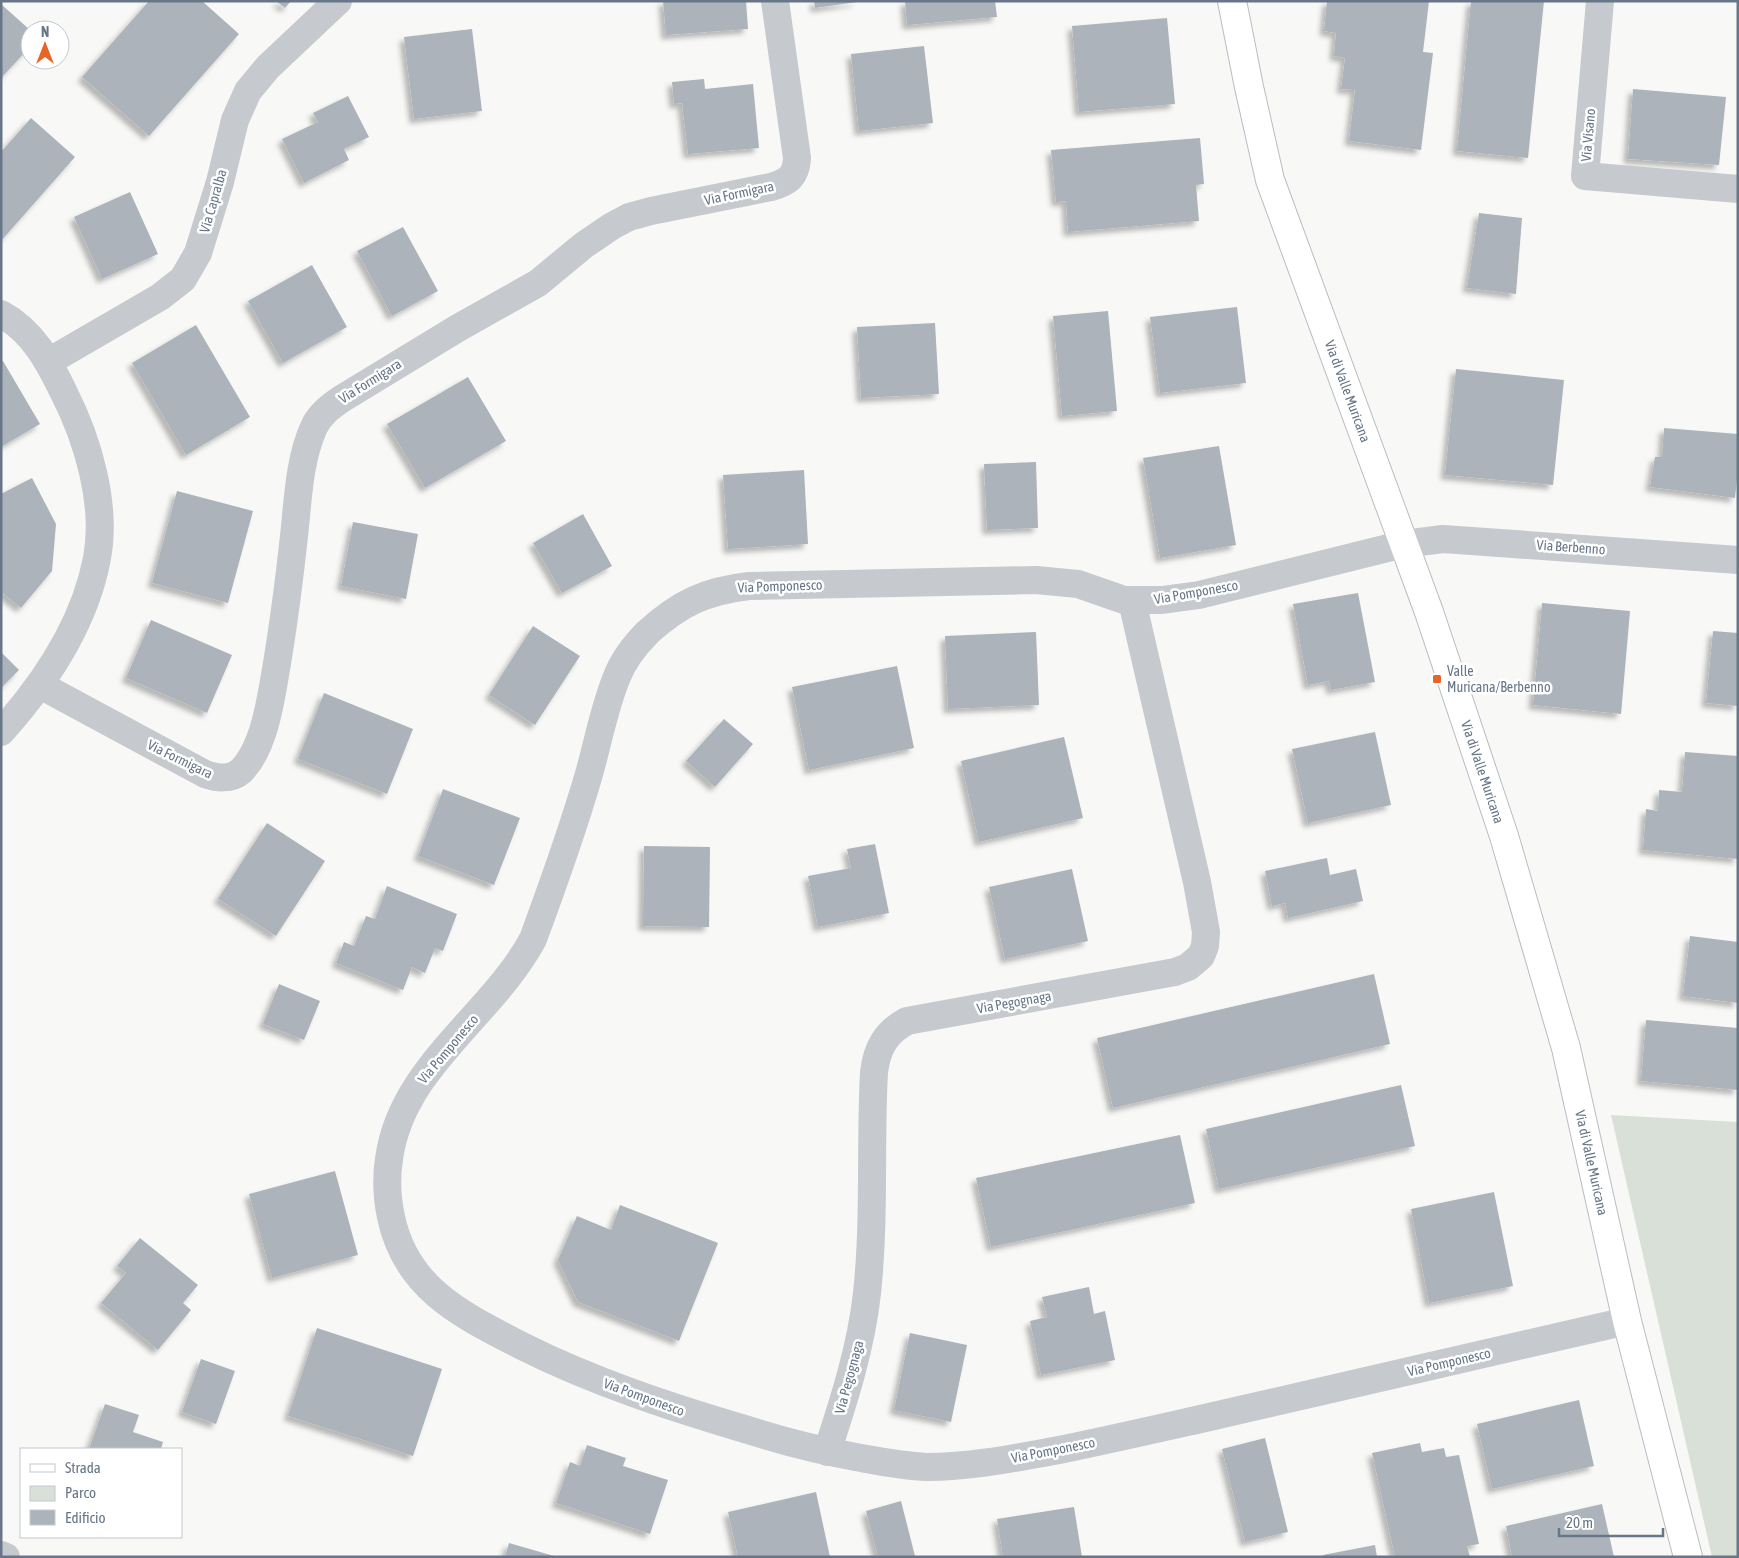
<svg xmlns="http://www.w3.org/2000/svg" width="1739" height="1558" font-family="'Asap Condensed',sans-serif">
<defs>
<filter id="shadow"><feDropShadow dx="-4.5" dy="4.5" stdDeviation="2.5" flood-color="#0004"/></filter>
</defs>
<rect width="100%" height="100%" fill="#f8f9f6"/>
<path fill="#d9e0d7" d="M 1611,1115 L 1738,1122 L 1738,1557 L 1712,1557 Z"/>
<path fill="#acb3ba" filter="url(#shadow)" d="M 149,1 L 202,1 L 239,34 L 149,136 L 82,77 Z
M 276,1 L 291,1 L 285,8 Z
M 663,1 L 746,1 L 748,29 L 666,35 Z
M 814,1 L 857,1 L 857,2 L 815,8 Z
M 905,1 L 995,1 L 997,17 L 907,25 Z
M 1327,1 L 1429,1 L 1423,52 L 1433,53 L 1421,150 L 1349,141 L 1355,90 L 1341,89 L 1345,58 L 1334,56 L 1336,33 L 1324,31 Z
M 1471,1 L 1544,1 L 1528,158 L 1457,151 Z
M 1,4 L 30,30 L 30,47 L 1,78 Z
M 1167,18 L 1175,104 L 1079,112 L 1072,26 Z
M 472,29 L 482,111 L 414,119 L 404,37 Z
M 924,46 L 933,123 L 859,131 L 851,54 Z
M 704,79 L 705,89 L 753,84 L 759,148 L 688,154 L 682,103 L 674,104 L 672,82 Z
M 1633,89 L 1726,97 L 1719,165 L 1628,159 Z
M 348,96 L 369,137 L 344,149 L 349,160 L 304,183 L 282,139 L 318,122 L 313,113 Z
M 31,118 L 75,157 L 1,241 L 1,152 Z
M 1200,138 L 1204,184 L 1196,185 L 1199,221 L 1068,232 L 1066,201 L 1056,202 L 1051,150 Z
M 130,192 L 158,254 L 102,279 L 74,217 Z
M 1479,213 L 1522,218 L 1516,294 L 1467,288 Z
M 403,227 L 438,291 L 392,316 L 357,251 Z
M 312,265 L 347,327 L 283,363 L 248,301 Z
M 1237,307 L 1246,383 L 1160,393 L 1150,317 Z
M 1108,311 L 1117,411 L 1062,416 L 1053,316 Z
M 935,323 L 939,394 L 861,398 L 857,327 Z
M 196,325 L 250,417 L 186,455 L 132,363 Z
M 1,361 L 3,361 L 40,424 L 1,447 Z
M 1456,369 L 1564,380 L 1553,485 L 1445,475 Z
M 468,377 L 506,441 L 425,488 L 387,424 Z
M 1664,428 L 1738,434 L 1738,469 L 1735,498 L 1650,487 L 1655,457 L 1662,457 Z
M 1219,446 L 1236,545 L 1160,558 L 1143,458 Z
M 1036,462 L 1038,528 L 987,530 L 984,464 Z
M 804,470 L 808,544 L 728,549 L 723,475 Z
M 32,478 L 56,524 L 52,571 L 21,608 L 1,592 L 1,494 Z
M 177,491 L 253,511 L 228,603 L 152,583 Z
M 583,514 L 612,566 L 562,593 L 533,543 Z
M 353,522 L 418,534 L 406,599 L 341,586 Z
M 1358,593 L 1375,682 L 1331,690 L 1329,681 L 1308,685 L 1293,604 Z
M 1542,603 L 1630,611 L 1621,714 L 1533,705 Z
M 151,620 L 232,655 L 207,713 L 126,678 Z
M 533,626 L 580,656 L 535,725 L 489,695 Z
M 1713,631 L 1738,633 L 1738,706 L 1706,703 Z
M 1036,632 L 1039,705 L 948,709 L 945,636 Z
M 1,652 L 19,670 L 1,688 Z
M 897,666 L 914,748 L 809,770 L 792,687 Z
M 324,693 L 413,729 L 387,794 L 298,759 Z
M 724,719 L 753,744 L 715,787 L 686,761 Z
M 1375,732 L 1391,805 L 1308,823 L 1292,749 Z
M 1064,737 L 1083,818 L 979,842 L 961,761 Z
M 1685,752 L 1738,756 L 1738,859 L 1643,850 L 1646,809 L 1658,811 L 1659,790 L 1682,792 Z
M 443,789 L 520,818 L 494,885 L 418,856 Z
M 267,823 L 325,861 L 276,936 L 218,899 Z
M 875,844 L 889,913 L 818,927 L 808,876 L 851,868 L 847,849 Z
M 644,846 L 710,847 L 709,927 L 643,926 Z
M 1327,858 L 1330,875 L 1356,869 L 1363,901 L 1288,918 L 1285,903 L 1272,906 L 1265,871 Z
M 1072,869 L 1088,941 L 1005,959 L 989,887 Z
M 387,886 L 457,914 L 443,951 L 435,948 L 425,973 L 412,967 L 403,990 L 336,963 L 344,942 L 354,946 L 366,916 L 375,919 Z
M 1690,936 L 1738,942 L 1738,1003 L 1683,996 Z
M 1374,974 L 1390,1044 L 1113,1108 L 1097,1038 Z
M 279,984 L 320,1001 L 304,1040 L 263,1024 Z
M 1646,1020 L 1738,1028 L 1738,1090 L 1641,1081 Z
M 1401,1085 L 1415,1146 L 1219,1189 L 1206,1129 Z
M 1180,1135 L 1195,1203 L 991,1247 L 976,1178 Z
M 335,1171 L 358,1255 L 272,1278 L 249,1194 Z
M 1494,1192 L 1513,1286 L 1429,1303 L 1411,1209 Z
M 620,1205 L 718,1243 L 679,1341 L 578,1302 L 558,1260 L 577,1216 L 611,1230 Z
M 140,1238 L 198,1285 L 183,1303 L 191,1310 L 158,1350 L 101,1303 L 126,1273 L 117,1266 Z
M 1089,1287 L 1094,1314 L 1105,1311 L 1115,1360 L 1041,1375 L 1030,1321 L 1047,1317 L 1042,1297 Z
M 317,1328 L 442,1369 L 413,1456 L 288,1416 Z
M 910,1333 L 967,1345 L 951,1422 L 894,1410 Z
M 201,1359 L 235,1371 L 216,1424 L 182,1412 Z
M 1579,1400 L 1594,1466 L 1492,1489 L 1477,1424 Z
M 105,1404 L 139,1415 L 133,1432 L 163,1442 L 161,1449 L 89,1449 Z
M 1265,1438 L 1288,1532 L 1245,1542 L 1222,1449 Z
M 1420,1443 L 1422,1452 L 1444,1448 L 1446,1457 L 1459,1455 L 1479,1544 L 1467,1546 L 1470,1557 L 1395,1557 L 1372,1453 Z
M 587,1445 L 626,1458 L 623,1466 L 668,1480 L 650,1534 L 556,1503 L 570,1462 L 580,1466 Z
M 816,1492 L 830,1557 L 738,1557 L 728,1512 Z
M 901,1501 L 915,1556 L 878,1557 L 866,1511 Z
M 1602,1504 L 1614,1557 L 1512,1557 L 1506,1526 Z
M 1074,1507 L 1082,1557 L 1003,1557 L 997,1519 Z
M 509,1543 L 554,1556 L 554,1557 L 505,1557 Z
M 1375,1545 L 1377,1557 L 1324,1557 L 1323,1555 Z"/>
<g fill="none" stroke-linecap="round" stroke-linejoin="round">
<defs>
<g id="secondary">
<path id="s1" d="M 1232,1 L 1249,87 L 1270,180 L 1429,612 L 1504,836 L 1566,1048 L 1627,1321 L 1688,1557"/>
</g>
</defs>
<use href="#secondary" stroke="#b8bdc2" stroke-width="30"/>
<path stroke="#c6c9cd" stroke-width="28" d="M 1600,1 L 1585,176 L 1738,189
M 1,314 C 33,331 49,362 64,393 C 88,440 107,505 97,558 C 85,623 45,683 1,732
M 48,362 L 160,297 L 183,279 L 198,253 L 220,182 L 235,120 L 248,91 L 268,67 L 338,1
M 40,685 L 205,774 C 216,778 231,780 241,771 C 263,749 270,705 275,675 C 283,629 289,582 294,536 C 298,500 299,460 314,427 C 320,414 331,406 343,398 L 458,328 L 538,283 L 584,245 L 612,226 L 629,217 L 651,211 L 771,187 C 788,182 796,177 797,158 L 775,1
M 1627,1321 C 1486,1353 1346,1386 1205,1418 C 1156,1429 1108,1440 1059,1450 C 1015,1458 971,1467 927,1467 C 904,1466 883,1462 861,1458 C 822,1451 785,1442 748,1430 C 670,1407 594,1382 522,1346 C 462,1315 406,1289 391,1217 C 387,1198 386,1178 389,1159 C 401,1067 492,1016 533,939 C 553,885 573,829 589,774 C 598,742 604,709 616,679 C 623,660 634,646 648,632 C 680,603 706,591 749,586 L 1036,580 L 1078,584 L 1124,600 L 1162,600 L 1199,595 L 1404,544 L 1443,539 L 1738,560
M 827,1452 C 844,1400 861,1348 867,1293 C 875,1219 870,1145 874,1072 C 877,1048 886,1032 907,1021 L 1175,972 L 1188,967 L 1201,956 L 1205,946 L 1206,932 L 1197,882 L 1132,601
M 1,1555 L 6,1557"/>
<use href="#secondary" stroke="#fff" stroke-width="28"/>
</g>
<rect fill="#e76627" stroke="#fff" stroke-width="2" x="1432" y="674" width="10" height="10" rx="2.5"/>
<g text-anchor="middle" stroke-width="5" stroke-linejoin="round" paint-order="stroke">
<g font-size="14" fill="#677688" stroke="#fff">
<text transform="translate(1588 135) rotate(-85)" y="5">Via Visano</text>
<text transform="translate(739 193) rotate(-12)" y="5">Via Formigara</text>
<text transform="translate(213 201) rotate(-74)" y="5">Via Capralba</text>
<text transform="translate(370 381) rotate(-32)" y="5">Via Formigara</text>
<text dy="5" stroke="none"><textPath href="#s1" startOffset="408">Via di Valle Muricana</textPath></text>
<text transform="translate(1571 547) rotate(4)" y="5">Via Berbenno</text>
<text transform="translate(780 586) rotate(-2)" y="5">Via Pomponesco</text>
<text transform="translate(1196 592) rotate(-10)" y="5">Via Pomponesco</text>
<text transform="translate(180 759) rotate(26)" y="5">Via Formigara</text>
<text dy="5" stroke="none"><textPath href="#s1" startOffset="812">Via di Valle Muricana</textPath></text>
<text transform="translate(1014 1002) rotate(-10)" y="5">Via Pegognaga</text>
<text transform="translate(448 1049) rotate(-50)" y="5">Via Pomponesco</text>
<text dy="5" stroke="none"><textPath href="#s1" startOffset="1218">Via di Valle Muricana</textPath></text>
<text transform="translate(1449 1362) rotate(-13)" y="5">Via Pomponesco</text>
<text transform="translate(849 1377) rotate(-75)" y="5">Via Pegognaga</text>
<text transform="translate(644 1397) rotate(20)" y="5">Via Pomponesco</text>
<text transform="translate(1053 1450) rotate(-11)" y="5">Via Pomponesco</text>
</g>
<g font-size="14" fill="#677688" stroke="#fff" text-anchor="start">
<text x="1447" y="676">Valle<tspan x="1447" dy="16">Muricana/Berbenno</tspan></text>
</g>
</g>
<rect width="1739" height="1558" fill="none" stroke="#677688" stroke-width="5"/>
<rect x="20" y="1448" width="162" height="90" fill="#ffffff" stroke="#c2c8cf"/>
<rect x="30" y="1464" width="25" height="8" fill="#ffffff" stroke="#c2c8cf"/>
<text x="65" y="1473" font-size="15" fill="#677688">Strada</text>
<rect x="30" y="1486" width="25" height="15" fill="#d9e0d7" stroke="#c2c8cf"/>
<text x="65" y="1498" font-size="15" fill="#677688">Parco</text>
<rect x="30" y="1510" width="25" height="15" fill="#acb3ba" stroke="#c2c8cf"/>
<text x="65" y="1523" font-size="15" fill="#677688">Edificio</text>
<g transform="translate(45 45)"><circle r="24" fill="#ffffff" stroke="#c2c8cf"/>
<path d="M0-4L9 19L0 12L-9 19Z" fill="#e76627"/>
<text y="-8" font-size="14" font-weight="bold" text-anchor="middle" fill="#677688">N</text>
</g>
<path d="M1559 1528v8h104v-8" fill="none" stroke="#677688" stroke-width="2.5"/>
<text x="1566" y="1528" font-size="15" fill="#677688" stroke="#ffffff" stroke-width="4" paint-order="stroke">20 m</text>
</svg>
